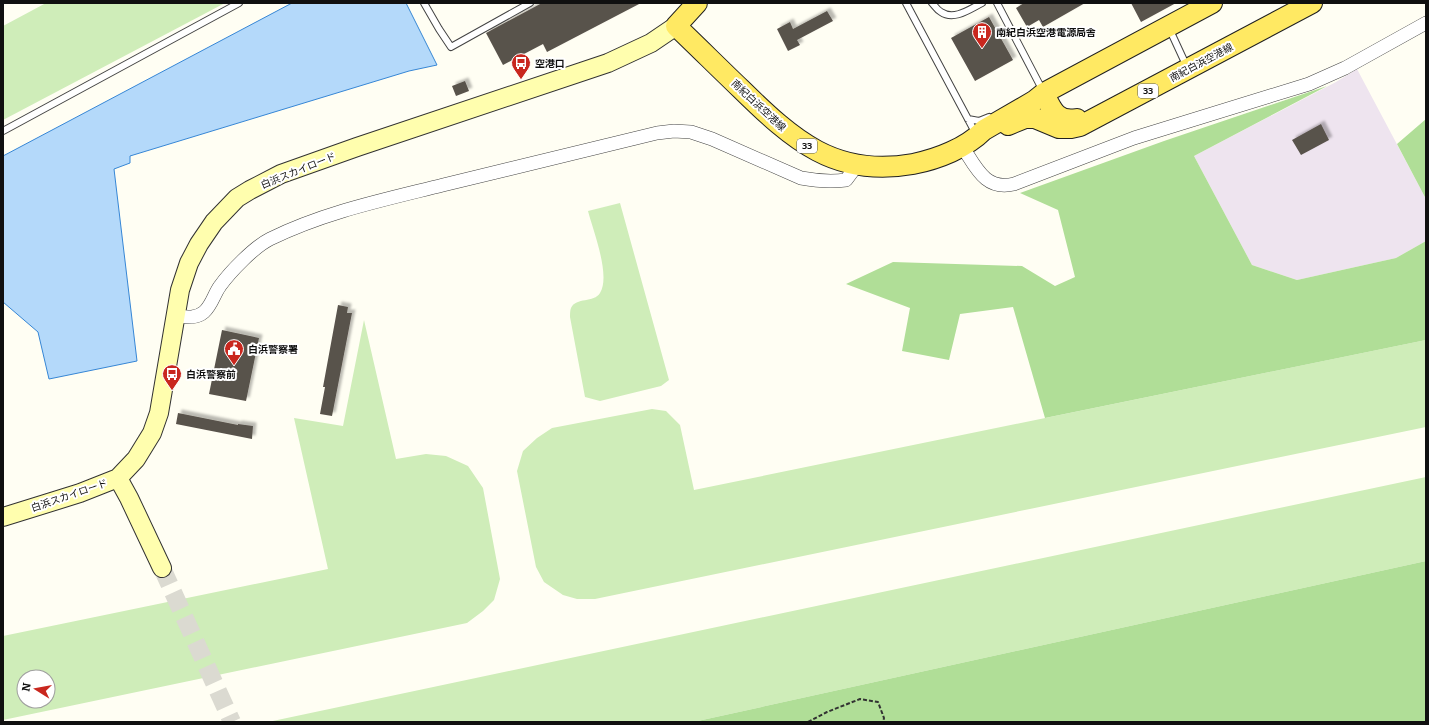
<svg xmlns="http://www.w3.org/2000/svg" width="1429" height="725" font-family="Bitter,'Noto Sans JP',serif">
<defs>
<filter id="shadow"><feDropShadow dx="3.5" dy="-3.5" stdDeviation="1" flood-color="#0004"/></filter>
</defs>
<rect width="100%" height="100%" fill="#fffef3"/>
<path fill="#eee4ef" d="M 1357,69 L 1426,199 L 1426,241 L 1396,258 L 1297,280 L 1252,265 L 1194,156 L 1336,82 Z"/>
<path fill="#cfedb9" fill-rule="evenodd" d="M 46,3 L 225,3 L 3,120 L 3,26 Z
M 620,203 L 669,380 L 661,386 L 600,401 L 585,397 L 570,317 C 570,315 570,310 571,308 C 576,297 594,303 600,293 C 611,276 593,230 588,211 Z
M 364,320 L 396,459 L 426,454 L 446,456 L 468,466 L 483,488 L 500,579 L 494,600 L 483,611 L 467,623 L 3,720 L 3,636 L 328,569 L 294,418 L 343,426 ZM 24,677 L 48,677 L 48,701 L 24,701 Z
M 1426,340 L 1426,427 L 595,599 L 577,599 L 563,595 L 544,582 L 536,567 L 517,471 L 523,451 L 537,438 L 552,428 L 652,409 L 666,411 L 680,425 L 694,490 Z
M 1426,477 L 1426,561 L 693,722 L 268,722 Z"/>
<path fill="#b0de97" d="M 1327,86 L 1194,156 L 1252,265 L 1297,280 L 1396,258 L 1426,241 L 1426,340 L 1045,418 L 1013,307 L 960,314 L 949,360 L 902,351 L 910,308 L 846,284 L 893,262 L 1022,266 L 1055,286 L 1075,277 L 1058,210 L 1020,193 L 1164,141 Z
M 1426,119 L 1426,199 L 1397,144 Z
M 1426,561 L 1426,722 L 693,722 Z"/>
<path fill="#b4d9fa" stroke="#3686d5" d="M 292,3 L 406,3 L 437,65 L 409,71 L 130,156 L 130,163 L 114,169 L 137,361 L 49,379 L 38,332 L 3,302 L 3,156 Z"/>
<path fill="#59524b" filter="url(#shadow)" d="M 542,3 L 641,3 L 547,52 L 543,44 L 503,65 L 486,33 Z
M 1024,3 L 1085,3 L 1043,27 L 1039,20 L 1027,27 L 1016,8 Z
M 1131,3 L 1176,3 L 1141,22 Z
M 827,11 L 833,21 L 797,40 L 800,45 L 788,51 L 777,29 L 790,22 L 793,29 Z
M 989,17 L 1013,60 L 975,81 L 951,38 Z
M 465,81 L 469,91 L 456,96 L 452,86 Z
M 1321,124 L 1329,140 L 1301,155 L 1292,140 Z
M 338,305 L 348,307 L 347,313 L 352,313 L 332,416 L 320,414 L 325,387 L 323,387 Z
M 222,330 L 259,338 L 246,401 L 209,394 Z
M 178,413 L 238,425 L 238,424 L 253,426 L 252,439 L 176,424 Z"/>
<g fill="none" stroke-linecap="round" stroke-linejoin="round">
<path stroke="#dbdad1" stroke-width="18" stroke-dasharray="18 9" stroke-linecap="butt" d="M 162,568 L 232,722"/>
<defs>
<path id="lane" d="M 424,3 L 439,29 L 451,47 L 530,3
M 906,3 L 976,134
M 932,3 C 935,6 937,10 941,12 C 954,21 970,9 982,3
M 997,3 L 1043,91
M 1169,28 L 1187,67
M 968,119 L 979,121 L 989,117
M 3,131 L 239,3"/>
<path id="street" d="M 962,146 C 976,167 985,191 1014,184 L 1134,138 L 1309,84 L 1345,68 L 1426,23
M 175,316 C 185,317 196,319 204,312 C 212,305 214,294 220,286 C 230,272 254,247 270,239 C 325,212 383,200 443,185 C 514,168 585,151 657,133 L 674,131 L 691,132 L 712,139 L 801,178 C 817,181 830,182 846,180 L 852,172 L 854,164"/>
<path id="secondary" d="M 118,478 L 129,498 L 162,568
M 3,517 L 80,493 L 118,478 L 136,459 L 152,433 L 159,413 L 180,290 L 189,263 L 199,244 L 214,222 L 237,198 L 250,190 L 281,174 L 357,147 L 608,63 L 651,43 L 676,26"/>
<path id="primary" d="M 697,3 L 676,26 C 698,47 719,68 741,89 C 793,140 835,178 913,164 C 938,159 966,148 984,130 L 1034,101 L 1044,93 L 1212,3
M 1044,93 C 1051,108 1056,123 1077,119
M 1008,125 L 1025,118 L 1035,118 L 1059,128 L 1071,128 L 1080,126 L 1312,3"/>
</defs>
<use href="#lane" stroke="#434343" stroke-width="8"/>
<use href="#street" stroke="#434343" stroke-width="14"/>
<use href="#secondary" stroke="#323232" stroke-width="20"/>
<use href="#primary" stroke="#212121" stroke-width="22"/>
<path stroke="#323232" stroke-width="2" stroke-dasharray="4 2" stroke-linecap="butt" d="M 808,722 L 827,712 L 860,699 L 878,702 L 884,718 L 883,722"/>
<use href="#lane" stroke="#fff" stroke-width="6"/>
<use href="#street" stroke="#fff" stroke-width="13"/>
<use href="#secondary" stroke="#fffeae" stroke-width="18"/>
<use href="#primary" stroke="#ffe963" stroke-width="20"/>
</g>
<defs>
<symbol id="building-pin" viewBox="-11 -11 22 30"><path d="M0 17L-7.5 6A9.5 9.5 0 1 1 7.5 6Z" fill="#c9271e" stroke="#fff"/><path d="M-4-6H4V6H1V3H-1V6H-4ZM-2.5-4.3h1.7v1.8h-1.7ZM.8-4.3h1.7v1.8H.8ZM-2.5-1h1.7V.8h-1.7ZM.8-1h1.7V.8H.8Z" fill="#fff"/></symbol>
<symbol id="bus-pin" viewBox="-11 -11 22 30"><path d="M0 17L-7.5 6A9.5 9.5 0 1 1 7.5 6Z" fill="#c9271e" stroke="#fff"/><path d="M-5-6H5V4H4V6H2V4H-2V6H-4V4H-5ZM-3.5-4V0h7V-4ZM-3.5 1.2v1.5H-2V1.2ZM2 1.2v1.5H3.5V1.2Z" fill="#fff"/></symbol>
<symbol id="civic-pin" viewBox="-11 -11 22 30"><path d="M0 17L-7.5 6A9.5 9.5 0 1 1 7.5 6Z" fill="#c9271e" stroke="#fff"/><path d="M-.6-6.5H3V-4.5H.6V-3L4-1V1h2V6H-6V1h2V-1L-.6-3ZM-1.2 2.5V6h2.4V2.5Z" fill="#fff"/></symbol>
</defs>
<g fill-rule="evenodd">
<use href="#building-pin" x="971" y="21" width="22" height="30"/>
<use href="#bus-pin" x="510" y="52" width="22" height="30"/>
<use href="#civic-pin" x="223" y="338" width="22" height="30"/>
<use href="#bus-pin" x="161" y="363" width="22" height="30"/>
</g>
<g text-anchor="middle" stroke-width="4" stroke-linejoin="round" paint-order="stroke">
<g fill="#fff" stroke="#585858" stroke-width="1">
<rect x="1138" y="84" width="20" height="14" rx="3"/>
<rect x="797" y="139" width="20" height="14" rx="3"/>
</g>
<g font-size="9" font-weight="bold" fill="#101010">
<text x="1148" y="94">33</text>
<text x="807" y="149">33</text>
</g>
<g font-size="10" font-weight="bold" fill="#101010" stroke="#fff" text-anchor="start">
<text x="996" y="36">南紀白浜空港電源局舎</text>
<text x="535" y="67">空港口</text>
<text x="248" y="353">白浜警察署</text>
<text x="186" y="378">白浜警察前</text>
</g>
<g font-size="10" fill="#101010" stroke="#fff">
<text transform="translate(1201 62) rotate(-28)" y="4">南紀白浜空港線</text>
<text transform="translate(759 105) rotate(43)" y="4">南紀白浜空港線</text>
<text transform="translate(298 170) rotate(-22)" y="4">白浜スカイロード</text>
<text transform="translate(69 495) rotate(-19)" y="4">白浜スカイロード</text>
</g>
</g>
<rect width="1429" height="725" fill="none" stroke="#101010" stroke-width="8"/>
<g transform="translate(36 689) rotate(281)"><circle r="19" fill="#ffffff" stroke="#9f9f9f"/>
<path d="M0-3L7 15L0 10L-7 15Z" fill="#c9271e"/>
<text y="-6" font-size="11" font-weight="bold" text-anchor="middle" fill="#101010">N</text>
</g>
</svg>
